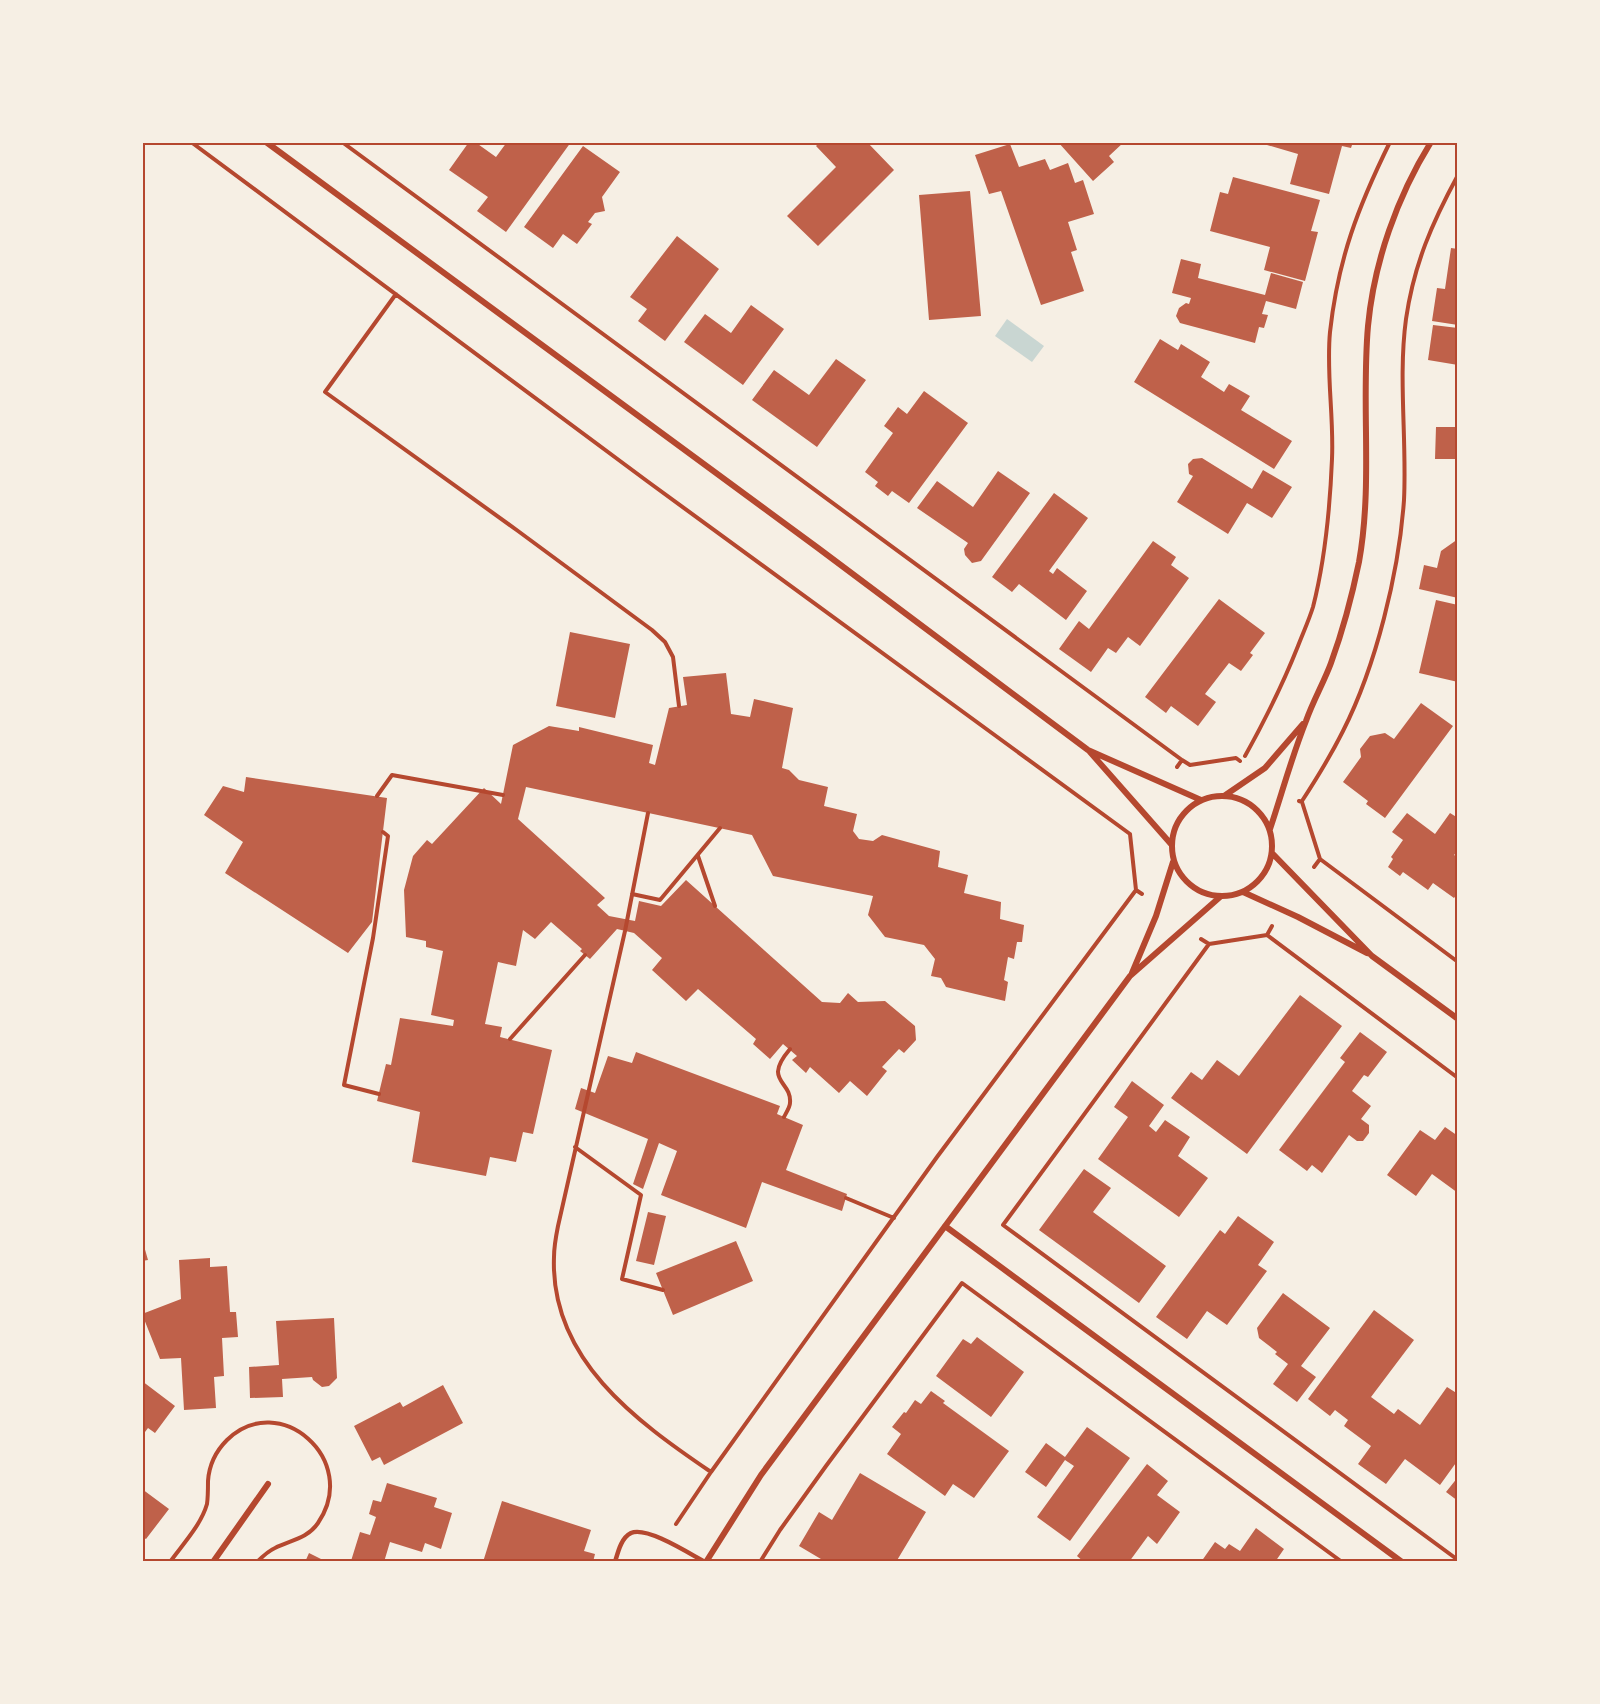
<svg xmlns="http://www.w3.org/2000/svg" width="1600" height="1704" font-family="'Varela Round',sans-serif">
<rect width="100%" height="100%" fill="#f6efe4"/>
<path fill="#c9d6d2" d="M 1007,319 L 1044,346 L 1032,362 L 995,336 Z"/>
<path fill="#bf614a" d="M 469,142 L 475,142 L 496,157 L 507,142 L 571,142 L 506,232 L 477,211 L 488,197 L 449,170 Z
M 820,142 L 867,142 L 894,170 L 818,246 L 787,216 L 836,167 L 816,146 Z
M 1058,142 L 1124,142 L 1109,156 L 1114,162 L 1093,181 Z
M 1257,142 L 1353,142 L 1351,148 L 1342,146 L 1329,194 L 1290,184 L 1298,154 Z
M 1010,144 L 1019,167 L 1045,159 L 1050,170 L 1068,163 L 1075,183 L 1083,180 L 1094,214 L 1068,222 L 1077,250 L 1071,252 L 1084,291 L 1041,305 L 1001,191 L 989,194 L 975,155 Z
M 583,146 L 620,172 L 602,197 L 605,211 L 595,213 L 588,222 L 592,224 L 577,244 L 563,234 L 553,248 L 524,227 Z
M 1233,177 L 1320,200 L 1311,231 L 1318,232 L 1305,281 L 1264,270 L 1270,247 L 1210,231 L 1220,192 L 1228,194 Z
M 970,191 L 981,316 L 929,320 L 919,195 Z
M 677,236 L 719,269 L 665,341 L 638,321 L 647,309 L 630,297 Z
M 1451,248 L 1458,249 L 1458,325 L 1432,321 L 1437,288 L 1445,289 Z
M 1181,259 L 1201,264 L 1198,278 L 1265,295 L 1271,273 L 1303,282 L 1296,309 L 1266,301 L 1262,314 L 1268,315 L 1264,328 L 1259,327 L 1255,343 L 1180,323 L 1176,316 L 1179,308 L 1186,303 L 1189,304 L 1191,298 L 1172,293 Z
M 751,305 L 784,329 L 743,385 L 684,342 L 705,314 L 731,333 Z
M 1433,325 L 1458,328 L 1458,365 L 1428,360 Z
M 1160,339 L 1178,350 L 1181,344 L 1210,362 L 1201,377 L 1224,392 L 1229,384 L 1250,396 L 1241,410 L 1292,441 L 1274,469 L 1134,382 Z
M 836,359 L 866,380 L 817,447 L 752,400 L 774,370 L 809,395 Z
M 924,391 L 968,423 L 909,503 L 892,491 L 888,496 L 875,486 L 878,482 L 865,472 L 893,433 L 884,426 L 898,407 L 907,414 Z
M 1436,427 L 1458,427 L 1458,459 L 1435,459 Z
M 1202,458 L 1252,489 L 1263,470 L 1292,487 L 1272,518 L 1247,503 L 1228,534 L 1177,502 L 1193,476 L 1189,474 L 1188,464 L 1193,459 Z
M 998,471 L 1030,493 L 981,561 L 972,563 L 965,555 L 964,549 L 968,543 L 917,508 L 937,481 L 973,507 Z
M 1054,493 L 1088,518 L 1049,571 L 1053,574 L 1057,568 L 1087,591 L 1066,620 L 1019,584 L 1012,592 L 992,577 Z
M 1458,539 L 1458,598 L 1419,589 L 1424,565 L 1437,568 L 1441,551 Z
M 1153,541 L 1176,557 L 1171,565 L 1189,578 L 1140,646 L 1128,637 L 1116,653 L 1108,648 L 1091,672 L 1059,649 L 1079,621 L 1089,629 Z
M 1219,599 L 1265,633 L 1250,653 L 1253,655 L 1241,671 L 1229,663 L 1205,694 L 1216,702 L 1198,726 L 1171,706 L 1166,713 L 1145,697 Z
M 1436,600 L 1458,605 L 1458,682 L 1419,673 Z
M 570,632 L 630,644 L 615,718 L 556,706 Z
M 726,673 L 731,714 L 750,717 L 754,699 L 793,708 L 782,768 L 789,770 L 799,780 L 828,787 L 824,806 L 857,814 L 853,831 L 859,839 L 873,841 L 882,835 L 940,851 L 938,867 L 968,875 L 964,893 L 1001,902 L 1000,919 L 1024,925 L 1022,942 L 1017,942 L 1014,959 L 1008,957 L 1004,980 L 1008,982 L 1005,1001 L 946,987 L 941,978 L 931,976 L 935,959 L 924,945 L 885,937 L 868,915 L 873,896 L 773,876 L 752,835 L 526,787 L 518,819 L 605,898 L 597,905 L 609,916 L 635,921 L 639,901 L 661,906 L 686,880 L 822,1002 L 840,1003 L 848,993 L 858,1002 L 885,1001 L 915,1026 L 916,1040 L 904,1053 L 899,1049 L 882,1067 L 887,1071 L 867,1096 L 850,1081 L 839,1093 L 810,1067 L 806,1073 L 792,1060 L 797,1056 L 783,1044 L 770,1059 L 753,1044 L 756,1039 L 698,989 L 686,1001 L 652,970 L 662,958 L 634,933 L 617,929 L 590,959 L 580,951 L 582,949 L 551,922 L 535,939 L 523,930 L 516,966 L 498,962 L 485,1024 L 502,1027 L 500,1037 L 552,1050 L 533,1134 L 523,1132 L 516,1162 L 490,1157 L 486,1176 L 412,1162 L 420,1112 L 377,1101 L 386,1064 L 391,1065 L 400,1018 L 453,1026 L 454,1020 L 431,1015 L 443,951 L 426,947 L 426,941 L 406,937 L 404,890 L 413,856 L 427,840 L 432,844 L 484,788 L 501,804 L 513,745 L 549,726 L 579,731 L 579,727 L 653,745 L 649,763 L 655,765 L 669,708 L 687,705 L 683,677 Z
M 1421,703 L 1453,726 L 1385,818 L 1366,804 L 1368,801 L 1343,782 L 1361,757 L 1360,749 L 1370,736 L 1385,733 L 1394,739 Z
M 246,777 L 387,798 L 372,922 L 348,953 L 225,873 L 243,842 L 204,815 L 223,786 L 244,792 Z
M 1407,813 L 1435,834 L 1450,813 L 1458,818 L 1458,851 L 1454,855 L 1458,857 L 1458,893 L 1454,898 L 1433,883 L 1428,890 L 1403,872 L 1400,876 L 1388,867 L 1393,859 L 1391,857 L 1403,840 L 1392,832 Z
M 1300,995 L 1342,1026 L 1247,1154 L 1171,1098 L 1191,1072 L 1202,1080 L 1217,1060 L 1239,1076 Z
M 1360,1032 L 1387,1052 L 1368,1077 L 1364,1075 L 1352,1091 L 1371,1106 L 1361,1119 L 1369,1125 L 1369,1133 L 1363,1141 L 1357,1141 L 1349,1135 L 1322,1173 L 1312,1165 L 1307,1171 L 1279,1150 L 1345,1062 L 1340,1058 Z
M 636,1052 L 780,1106 L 777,1114 L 803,1125 L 786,1170 L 847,1194 L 842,1211 L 762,1182 L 746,1228 L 661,1195 L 677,1151 L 659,1143 L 643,1189 L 633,1184 L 648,1139 L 575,1109 L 581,1088 L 595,1093 L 608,1056 L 632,1063 Z
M 1132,1081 L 1164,1105 L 1149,1126 L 1156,1132 L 1165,1120 L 1190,1137 L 1178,1156 L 1208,1178 L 1179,1217 L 1098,1159 L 1128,1117 L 1114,1107 Z
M 1445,1127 L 1458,1136 L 1458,1193 L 1432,1174 L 1416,1196 L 1387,1175 L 1420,1130 L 1435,1140 Z
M 1084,1169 L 1111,1188 L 1093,1212 L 1166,1266 L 1139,1303 L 1039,1230 Z
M 648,1212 L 666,1216 L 654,1265 L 636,1261 Z
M 1238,1216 L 1274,1242 L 1258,1265 L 1267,1271 L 1227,1325 L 1207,1311 L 1187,1339 L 1156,1317 L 1220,1230 L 1225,1234 Z
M 142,1239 L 148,1260 L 142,1261 Z
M 736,1241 L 753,1281 L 673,1315 L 656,1273 Z
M 210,1258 L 210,1267 L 227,1266 L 230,1312 L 236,1312 L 238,1337 L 222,1338 L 224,1376 L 214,1377 L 216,1408 L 184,1410 L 181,1358 L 160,1359 L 142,1314 L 181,1299 L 179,1260 Z
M 1283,1293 L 1330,1328 L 1301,1366 L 1316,1377 L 1297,1402 L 1273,1384 L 1288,1364 L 1275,1354 L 1277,1352 L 1259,1338 L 1257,1328 Z
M 1374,1310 L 1414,1340 L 1371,1397 L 1394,1414 L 1398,1409 L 1420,1425 L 1447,1387 L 1458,1394 L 1458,1460 L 1440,1485 L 1405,1459 L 1386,1484 L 1358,1464 L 1371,1446 L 1344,1426 L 1348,1420 L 1335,1410 L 1330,1416 L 1308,1399 Z
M 334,1318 L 337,1378 L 329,1386 L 322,1387 L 313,1380 L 312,1377 L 282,1379 L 283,1397 L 250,1398 L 249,1367 L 279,1365 L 276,1321 Z
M 977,1337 L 1024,1372 L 991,1417 L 936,1376 L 963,1339 L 971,1344 Z
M 142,1381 L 175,1406 L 155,1433 L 148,1428 L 142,1436 Z
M 443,1385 L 463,1423 L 384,1465 L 380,1457 L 372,1461 L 354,1426 L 400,1402 L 403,1407 Z
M 931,1391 L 945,1401 L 943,1403 L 1009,1451 L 974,1498 L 953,1484 L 945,1496 L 887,1454 L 901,1434 L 892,1427 L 904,1412 L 906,1413 L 915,1400 L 921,1404 Z
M 1087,1427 L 1130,1458 L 1070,1541 L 1037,1517 L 1074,1466 L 1065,1460 L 1046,1487 L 1025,1472 L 1046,1443 L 1065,1457 Z
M 1147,1464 L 1168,1481 L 1157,1495 L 1180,1512 L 1157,1544 L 1148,1536 L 1129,1562 L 1084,1562 L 1077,1556 Z
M 860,1473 L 926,1512 L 896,1562 L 826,1562 L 799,1546 L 819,1512 L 832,1520 Z
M 1458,1477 L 1458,1501 L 1446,1492 Z
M 387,1483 L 437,1498 L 434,1507 L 452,1513 L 441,1549 L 425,1543 L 422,1552 L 390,1542 L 384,1562 L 351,1561 L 360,1532 L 370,1535 L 376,1517 L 369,1514 L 373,1500 L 381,1502 Z
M 142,1489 L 169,1509 L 146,1539 L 142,1537 Z
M 502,1501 L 591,1530 L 584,1551 L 595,1554 L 593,1562 L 483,1562 Z
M 1256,1528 L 1284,1549 L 1275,1562 L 1201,1562 L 1215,1542 L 1225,1549 L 1229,1544 L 1240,1551 Z
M 309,1553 L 327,1562 L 305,1562 Z"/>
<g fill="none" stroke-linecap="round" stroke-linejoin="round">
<path stroke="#b5482f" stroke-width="4" d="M 191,142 L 647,481 L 1130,834
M 342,142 L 1182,760
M 396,294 L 325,392 L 518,531 L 652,630 L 665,642 L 673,657 L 679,706
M 1245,756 C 1265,720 1283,684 1298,646 C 1303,633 1309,620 1313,607 C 1325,560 1330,508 1332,459 C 1334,416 1326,374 1330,332 C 1338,259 1358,207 1390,142
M 1177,767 L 1182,760 L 1190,765 L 1236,758 L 1240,761
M 377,796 L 392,775 L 503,795
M 1299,801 L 1302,802 L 1320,859
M 1302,801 C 1317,778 1331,755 1343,731 C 1376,666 1399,572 1404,500 C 1407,440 1398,378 1406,319 C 1414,264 1432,223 1458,175
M 648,813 L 625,931 L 558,1226 C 556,1236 554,1247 554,1257 C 550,1359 636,1421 711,1472
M 1130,834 L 1136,890
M 698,856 L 715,906
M 1314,867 L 1320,859 L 1458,962
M 632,894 L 660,900 L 720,828
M 1267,935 L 1458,1078
M 1201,939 L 1209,944 L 1003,1225 L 1458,1560
M 1209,944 L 1267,935 L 1272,926
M 510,1039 L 585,955
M 379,1094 L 344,1085 L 373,938 L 388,836 L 383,832
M 784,1117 C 786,1113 790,1107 790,1103 C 792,1080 762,1082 790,1049
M 575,1147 L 641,1195 L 622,1279 L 663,1290
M 846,1198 L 894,1218
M 676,1524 L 711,1472 L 937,1157 L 1136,890 L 1142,894
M 170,1562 C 183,1544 201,1525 207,1504 C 208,1497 208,1488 208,1481 C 209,1466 216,1451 227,1440 C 279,1389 361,1460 318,1523 C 307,1539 291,1540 275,1548 C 268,1551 263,1556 257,1562
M 760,1562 L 780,1530 L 826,1466 L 962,1283 L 1342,1562"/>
<path stroke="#b5482f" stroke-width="4.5" d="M 615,1562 C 618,1552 621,1538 631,1533 C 647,1526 690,1554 705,1562"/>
<path stroke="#b5482f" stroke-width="6" d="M 266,142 L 818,548 L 1088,750 L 1201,800
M 1090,752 L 1171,844
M1172 846a50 50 0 1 1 100 0a50 50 0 1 1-100 0Z
M 1224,796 L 1265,768 L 1303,724
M 1270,829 C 1282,793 1292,756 1306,721 C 1313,701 1324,682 1331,663 C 1343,630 1352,596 1359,562 C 1373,484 1361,405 1368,326 C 1374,262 1397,197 1431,142
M 1272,853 L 1372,956 L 1458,1019
M 1243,892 L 1298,917 L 1367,953
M 1132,973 L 1156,916 L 1173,862
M 945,1226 L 1402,1562
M 213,1562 L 268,1484
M 706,1562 L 761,1475 L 1130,976 L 1220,897"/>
</g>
<rect width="1600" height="1704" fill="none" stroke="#f6efe4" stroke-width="288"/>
<rect x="144" y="144" width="1312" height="1416" fill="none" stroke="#b5482f" stroke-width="2"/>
</svg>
